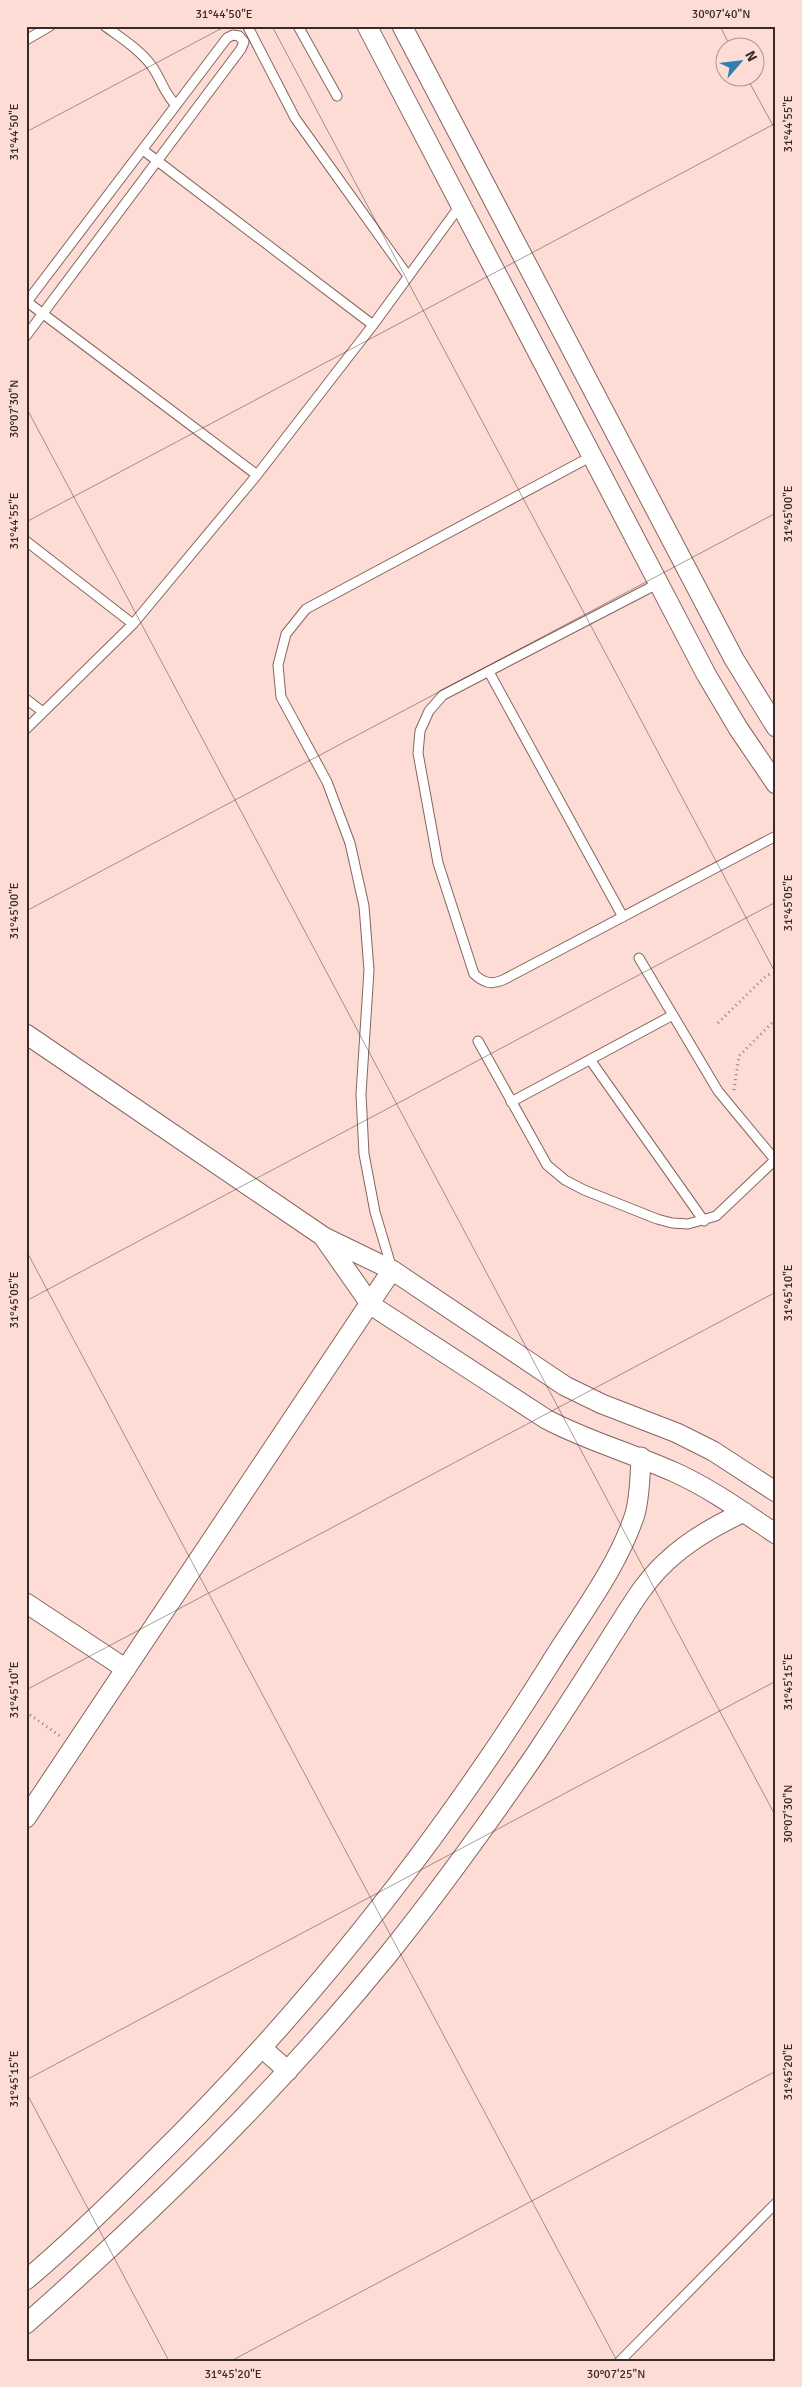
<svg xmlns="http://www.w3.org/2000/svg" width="802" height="2387" font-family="Signika,sans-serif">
<rect width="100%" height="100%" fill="#fddcd6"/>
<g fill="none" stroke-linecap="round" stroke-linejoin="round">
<defs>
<path id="service" d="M 105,26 C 121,38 139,49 151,65 C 161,78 164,94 176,105
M 298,26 L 337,96
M 248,27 L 295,118 L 408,276
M 26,40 L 50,26
M 143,150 L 373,325
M 26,301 L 257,475
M 26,303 L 227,38 L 233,35 L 239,36
M 26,336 L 241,49 L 244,42 L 239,36
M 26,541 L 133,624
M 659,583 L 443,695 L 429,711 L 420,731 L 418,753 L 438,863 L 474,974 C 484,983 491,985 503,980 L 776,836
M 489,672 L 623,917
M 26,699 L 43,712
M 26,729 L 133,624 L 257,475 L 373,325 L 459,207
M 639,958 L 718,1091 L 776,1161
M 478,1041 L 547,1165 L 565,1180 L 584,1190 L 657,1219 L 672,1223 L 688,1224 L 716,1216 L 775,1160
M 591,1061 L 704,1221
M 511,1102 L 673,1015
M 392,1269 L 375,1212 L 364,1154 L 361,1094 L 369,970 L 364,906 L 350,843 L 327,782 L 281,697 L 278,665 L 286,634 L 306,609 L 592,456
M 620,2361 L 776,2203"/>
<path id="minor" d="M 367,26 L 706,674 L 738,728 L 776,784
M 402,26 L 734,659 L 776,727
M 26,1034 L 324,1237 L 392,1270 L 565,1386 L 602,1404 L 677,1433 L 713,1451 L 776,1492
M 324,1238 L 371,1305 L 546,1419 C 587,1441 632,1453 674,1472 C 710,1488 743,1512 776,1534
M 26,1603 L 126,1669
M 26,1818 L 392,1270
M 262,2048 L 288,2071
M 26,2280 C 70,2243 112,2202 152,2162 C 304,2013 437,1845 550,1664 C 579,1617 618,1567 635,1514 C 640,1496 640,1476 641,1457
M 26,2324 C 155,2210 278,2090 387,1956 C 440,1890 489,1822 537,1752 C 562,1714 587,1676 611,1637 C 628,1611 643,1583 666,1562 C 689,1540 716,1525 744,1512"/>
</defs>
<use href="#service" stroke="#88655f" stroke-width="11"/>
<use href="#minor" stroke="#88655f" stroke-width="21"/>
<path stroke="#967e7a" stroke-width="3" stroke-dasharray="1 4" stroke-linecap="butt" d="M 718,1023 L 767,975 L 776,973
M 734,1090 L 739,1056 L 776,1019
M 26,1712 L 60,1736"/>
<use href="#service" stroke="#fff" stroke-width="9"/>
<use href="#minor" stroke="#fff" stroke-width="19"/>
</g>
<path fill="none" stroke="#392a27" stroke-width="1" stroke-opacity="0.45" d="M 272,26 L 776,974M 720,26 L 731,48M 747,78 L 776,131M 26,132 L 226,26M 26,407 L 776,1817M 26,522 L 776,123M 26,911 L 776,513M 26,1250 L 617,2361M 26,1301 L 776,902M 26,1690 L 776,1292M 26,2080 L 776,1681M 26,2092 L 169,2361M 231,2361 L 776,2071"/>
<rect width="802" height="2387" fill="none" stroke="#fddcd6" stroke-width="55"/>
<g transform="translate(740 62) rotate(62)"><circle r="24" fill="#fddcd6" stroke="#af9590"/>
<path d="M0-4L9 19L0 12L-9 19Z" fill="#2f7fb0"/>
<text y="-8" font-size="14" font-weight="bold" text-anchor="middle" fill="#392a27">N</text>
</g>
<rect x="28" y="28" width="746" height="2332" fill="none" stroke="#392a27" stroke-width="2"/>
<g font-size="12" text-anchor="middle" fill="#392a27">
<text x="224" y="18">31°44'50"E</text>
<text x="721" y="18">30°07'40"N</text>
<text transform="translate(788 124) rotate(-90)" y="4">31°44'55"E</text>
<text transform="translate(14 132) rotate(-90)" y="4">31°44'50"E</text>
<text transform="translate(14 409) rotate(-90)" y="4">30°07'30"N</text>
<text transform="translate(788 514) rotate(-90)" y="4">31°45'00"E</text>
<text transform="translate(14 521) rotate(-90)" y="4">31°44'55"E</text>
<text transform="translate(788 903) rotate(-90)" y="4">31°45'05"E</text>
<text transform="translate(14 911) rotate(-90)" y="4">31°45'00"E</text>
<text transform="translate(788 1293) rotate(-90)" y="4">31°45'10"E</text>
<text transform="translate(14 1300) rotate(-90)" y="4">31°45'05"E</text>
<text transform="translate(788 1682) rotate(-90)" y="4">31°45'15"E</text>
<text transform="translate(14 1690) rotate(-90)" y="4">31°45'10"E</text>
<text transform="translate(788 1814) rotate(-90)" y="4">30°07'30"N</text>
<text transform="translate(788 2072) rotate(-90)" y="4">31°45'20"E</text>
<text transform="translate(14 2079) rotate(-90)" y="4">31°45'15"E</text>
<text x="233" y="2378">31°45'20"E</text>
<text x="616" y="2378">30°07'25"N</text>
</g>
</svg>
